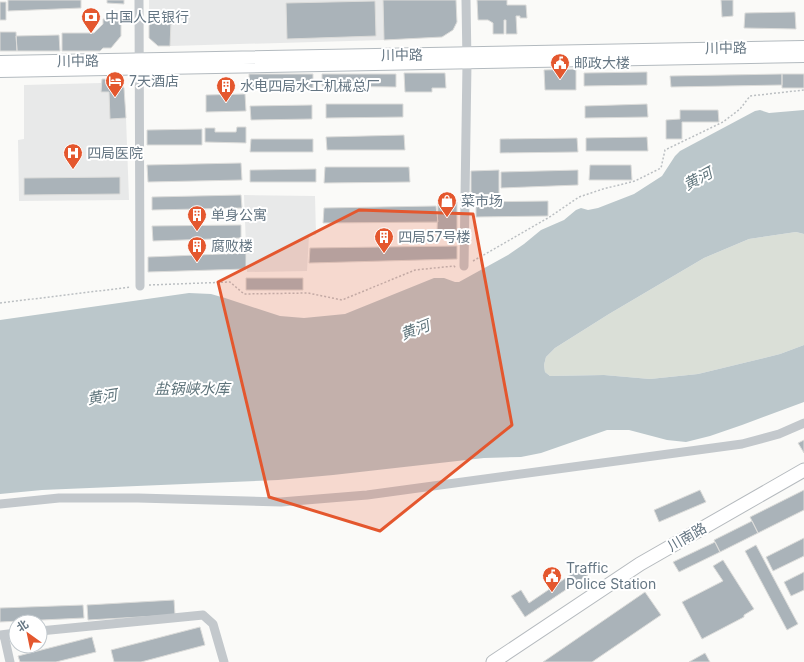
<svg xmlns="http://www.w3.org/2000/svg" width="804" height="662" font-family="Inter,'Noto Sans SC',sans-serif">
<rect width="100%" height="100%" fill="#fafaf8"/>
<path fill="#e8e9e9" d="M 149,0 L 383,0 L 384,40 L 170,46 L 171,23 L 149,23 Z
M 101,83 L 101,92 L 109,92 L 110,119 L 126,118 L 129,200 L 19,201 L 18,140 L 24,139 L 24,85 Z
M 244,195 L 315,196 L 316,235 L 309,235 L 307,271 L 247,272 Z"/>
<path fill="#dadfd7" d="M 796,232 L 804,234 L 804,345 L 780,354 L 698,374 L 650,379 L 604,375 L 550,376 L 545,372 L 544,365 L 546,357 L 555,348 L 609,314 L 704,258 L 749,239 Z"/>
<path fill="#bbc7cb" d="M 760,110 L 769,113 L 804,110 L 804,234 L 796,232 L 749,239 L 704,258 L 609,314 L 555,348 L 546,357 L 544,365 L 545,372 L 550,376 L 604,375 L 650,379 L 698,374 L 780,354 L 804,345 L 804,402 L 742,425 L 710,436 L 686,442 L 667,440 L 629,430 L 607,430 L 541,453 L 521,457 L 484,458 L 333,475 L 278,480 L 42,490 L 0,494 L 0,320 L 189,293 L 211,294 L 225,298 L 280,316 L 304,318 L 345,314 L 434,278 L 444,278 L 455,282 L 459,282 L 508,255 L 524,244 L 541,230 L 564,220 L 576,210 L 581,208 L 588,210 L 598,208 L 634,194 L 662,176 L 675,156 L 680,151 L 755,111 Z"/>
<path fill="#aab3b9" stroke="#dcdcda" d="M 8,0 L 81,0 L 81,8 L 8,11 Z
M 107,0 L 124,0 L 124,4 L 107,3 Z
M 383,0 L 456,0 L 457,22 L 453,30 L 442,37 L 384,40 Z
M 477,0 L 507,0 L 507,5 L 526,5 L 527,18 L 520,18 L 520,16 L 516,16 L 517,34 L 506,34 L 506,20 L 504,20 L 504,34 L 493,34 L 493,23 L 488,20 L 478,20 Z
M 721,0 L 733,0 L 733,16 L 722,17 Z
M 375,1 L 376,36 L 287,39 L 286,3 Z
M 0,2 L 6,2 L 6,20 L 0,20 Z
M 795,12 L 796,29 L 744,28 L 745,13 Z
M 103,19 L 121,19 L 121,36 L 111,48 L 103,48 L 100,51 L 62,51 L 62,33 L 94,33 L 103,24 Z
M 171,22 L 170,46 L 158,46 L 149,38 L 149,23 Z
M 0,32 L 16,32 L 17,51 L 0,51 Z
M 59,35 L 60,51 L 17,51 L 16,36 Z
M 576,69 L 576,90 L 545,90 L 544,70 Z
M 647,72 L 647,85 L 584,86 L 584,73 Z
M 404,73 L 445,73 L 446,88 L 432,88 L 432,92 L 405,92 Z
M 249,74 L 313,74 L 313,88 L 249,88 Z
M 322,74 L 396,74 L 396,87 L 322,86 Z
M 782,74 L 804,74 L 804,88 L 782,88 Z
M 782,74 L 782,85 L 671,87 L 670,76 Z
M 102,79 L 113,79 L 121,83 L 124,88 L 126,118 L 110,119 L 109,92 L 101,92 Z
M 245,94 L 246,111 L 206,112 L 206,95 Z
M 326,104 L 403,104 L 403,117 L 326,118 Z
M 647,104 L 648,117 L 585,118 L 585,106 Z
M 312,105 L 312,119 L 251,120 L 250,106 Z
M 680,110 L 718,110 L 719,122 L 682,122 L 682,139 L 666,139 L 666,120 L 680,119 Z
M 237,127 L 246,127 L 246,143 L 205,142 L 205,128 L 215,128 L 215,132 L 236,132 Z
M 202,129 L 202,145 L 147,145 L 147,130 Z
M 404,135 L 405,150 L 327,150 L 326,137 Z
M 647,137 L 648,151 L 586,151 L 586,138 Z
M 577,138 L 578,152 L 500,153 L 500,139 Z
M 251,139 L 313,139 L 313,152 L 250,152 Z
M 241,163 L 242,180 L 148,182 L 147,165 Z
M 590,165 L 631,165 L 632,180 L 589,180 Z
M 325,167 L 409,167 L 410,182 L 324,183 Z
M 316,169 L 316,182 L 250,182 L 250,170 Z
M 499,170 L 499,194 L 471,195 L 471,171 Z
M 578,170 L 578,185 L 501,188 L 501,172 Z
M 120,177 L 120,194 L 24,195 L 24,178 Z
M 241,195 L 242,208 L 152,210 L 152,197 Z
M 548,201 L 548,216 L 476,217 L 476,202 Z
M 438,202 L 457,202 L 457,233 L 437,233 Z
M 436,206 L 438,222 L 323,223 L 324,208 Z
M 241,225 L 241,238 L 153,241 L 152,226 Z
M 457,246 L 457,259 L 309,263 L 310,248 Z
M 246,253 L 246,269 L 148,272 L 148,257 Z
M 246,278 L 303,278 L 303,290 L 246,290 Z
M 804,440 L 804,453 L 798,443 Z
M 700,490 L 706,502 L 659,522 L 654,510 Z
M 804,490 L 804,510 L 758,533 L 750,517 Z
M 752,521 L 758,533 L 720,552 L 714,540 Z
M 804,538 L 804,556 L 773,571 L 766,557 Z
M 715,542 L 720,552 L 679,572 L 673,562 Z
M 756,545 L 798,624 L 787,630 L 745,551 Z
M 723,560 L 754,609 L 744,615 L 744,617 L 702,639 L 682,602 L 723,581 L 713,566 Z
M 582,567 L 588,575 L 525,617 L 511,596 L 521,590 L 529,603 Z
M 804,572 L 804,590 L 791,596 L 784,582 Z
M 645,592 L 661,615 L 592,662 L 543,662 Z
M 174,600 L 175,615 L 88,620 L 87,605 Z
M 83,605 L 84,618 L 0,622 L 0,608 Z
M 200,627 L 205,645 L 141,662 L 114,662 L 111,650 Z
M 92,637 L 96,652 L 56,662 L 20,662 L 18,656 Z
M 705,653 L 710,662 L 689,662 Z"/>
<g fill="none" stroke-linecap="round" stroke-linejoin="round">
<defs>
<path id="secondary" d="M 0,62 L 804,47
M 0,71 L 804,56"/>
<path id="primary" d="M 493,662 L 640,564 L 804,470"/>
</defs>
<use href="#secondary" stroke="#b3babf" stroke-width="14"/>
<use href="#primary" stroke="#b5babe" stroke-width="15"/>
<path stroke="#bbbfc2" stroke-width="1.5" stroke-dasharray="2 2" stroke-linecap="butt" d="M 473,261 L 548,218 L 579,197 L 603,189 L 635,181 L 661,168 L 665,150 L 723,122 L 740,109 L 750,96 L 804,90
M 149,285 L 230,282 L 244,294 L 308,293 L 342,300 L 415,270 L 454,266 L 456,268
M 0,303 L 131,287"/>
<path stroke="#c3c8cc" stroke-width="9" d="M 139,0 L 140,286
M 464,266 L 467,63 L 466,0
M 0,504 L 59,498 L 138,498 L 281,502 L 367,495 L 742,444 L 779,434 L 804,423
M 40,631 L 203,615 L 213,624 L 224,662
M 0,635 L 16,633
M 4,635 L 10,662"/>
<use href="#secondary" stroke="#fff" stroke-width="12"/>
<use href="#primary" stroke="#fff" stroke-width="13"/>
</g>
<path fill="#e4572e" fill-opacity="0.2" stroke="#e4572e" stroke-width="3" stroke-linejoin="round" d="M 359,210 L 473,214 L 512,425 L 380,531 L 269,497 L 218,282 Z"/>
<defs>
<symbol id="bank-pin" viewBox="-11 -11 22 30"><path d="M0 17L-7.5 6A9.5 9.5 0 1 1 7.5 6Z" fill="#e4572e" stroke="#fff"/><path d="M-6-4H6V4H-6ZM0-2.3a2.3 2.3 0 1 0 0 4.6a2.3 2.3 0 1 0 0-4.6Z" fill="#fff"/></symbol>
<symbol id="civic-pin" viewBox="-11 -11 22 30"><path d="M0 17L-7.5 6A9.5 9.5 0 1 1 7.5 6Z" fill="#e4572e" stroke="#fff"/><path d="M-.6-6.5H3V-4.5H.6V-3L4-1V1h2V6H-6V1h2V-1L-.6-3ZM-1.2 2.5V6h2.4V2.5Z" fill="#fff"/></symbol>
<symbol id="hotel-pin" viewBox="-11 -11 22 30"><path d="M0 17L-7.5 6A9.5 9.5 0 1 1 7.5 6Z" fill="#e4572e" stroke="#fff"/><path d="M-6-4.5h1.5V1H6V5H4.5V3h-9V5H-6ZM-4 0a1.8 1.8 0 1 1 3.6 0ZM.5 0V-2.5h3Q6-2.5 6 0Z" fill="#fff"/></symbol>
<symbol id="building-pin" viewBox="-11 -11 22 30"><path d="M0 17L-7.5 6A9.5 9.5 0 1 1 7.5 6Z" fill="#e4572e" stroke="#fff"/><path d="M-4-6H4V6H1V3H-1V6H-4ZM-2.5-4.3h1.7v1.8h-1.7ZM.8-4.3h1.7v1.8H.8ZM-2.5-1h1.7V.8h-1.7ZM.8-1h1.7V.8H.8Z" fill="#fff"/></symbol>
<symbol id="hospital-pin" viewBox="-11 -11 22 30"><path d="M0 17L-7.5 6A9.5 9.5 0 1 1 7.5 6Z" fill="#e4572e" stroke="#fff"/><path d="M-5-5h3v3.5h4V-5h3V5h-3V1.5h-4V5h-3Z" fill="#fff"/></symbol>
<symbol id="shop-pin" viewBox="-11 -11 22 30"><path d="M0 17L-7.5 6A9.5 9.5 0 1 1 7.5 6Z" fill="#e4572e" stroke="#fff"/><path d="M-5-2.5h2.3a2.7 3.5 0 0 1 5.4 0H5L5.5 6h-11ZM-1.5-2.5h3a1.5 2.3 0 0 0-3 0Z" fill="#fff"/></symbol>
</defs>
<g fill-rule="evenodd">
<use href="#bank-pin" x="80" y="6" width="22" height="30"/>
<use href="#civic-pin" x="549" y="52" width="22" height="30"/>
<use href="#hotel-pin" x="104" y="70" width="22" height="30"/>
<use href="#building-pin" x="215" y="75" width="22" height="30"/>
<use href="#hospital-pin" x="62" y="142" width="22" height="30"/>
<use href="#shop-pin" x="436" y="190" width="22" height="30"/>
<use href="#building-pin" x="186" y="204" width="22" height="30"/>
<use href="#building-pin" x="373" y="226" width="22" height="30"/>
<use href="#building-pin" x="186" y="235" width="22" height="30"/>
<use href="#civic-pin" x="541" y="565" width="22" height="30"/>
</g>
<g text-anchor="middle" stroke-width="4" stroke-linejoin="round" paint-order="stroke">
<g font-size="14" fill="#657683" stroke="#fff" text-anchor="start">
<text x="105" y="22">中国人民银行</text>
<text x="574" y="68">邮政大楼</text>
<text x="129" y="86">7天酒店</text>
<text x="240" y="91">水电四局水工机械总厂</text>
<text x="87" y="158">四局医院</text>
<text x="461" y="206">菜市场</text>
<text x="211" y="220">单身公寓</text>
<text x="398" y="242">四局57号楼</text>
<text x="211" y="251">腐败楼</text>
<text x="566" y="573">Traffic<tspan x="566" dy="16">Police Station</tspan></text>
</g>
<g font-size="14" fill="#657683" stroke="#fff">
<text transform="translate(726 48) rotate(-1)" y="5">川中路</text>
<text transform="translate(402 55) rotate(-1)" y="5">川中路</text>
<text transform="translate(78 61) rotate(-1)" y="5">川中路</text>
<text transform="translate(687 537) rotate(-30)" y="5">川南路</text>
</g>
<g font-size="15" font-style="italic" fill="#60757c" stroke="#fff">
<text transform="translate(698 179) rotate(-28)" y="5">黄河</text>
<text transform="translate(415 330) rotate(-21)" y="5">黄河</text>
<text x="192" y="394">盐锅峡水库</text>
<text transform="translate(102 397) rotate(-9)" y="5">黄河</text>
</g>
</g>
<g transform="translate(28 634) rotate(327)"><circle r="19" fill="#ffffff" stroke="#c1c8cd"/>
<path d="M0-3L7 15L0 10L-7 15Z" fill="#e4572e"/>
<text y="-6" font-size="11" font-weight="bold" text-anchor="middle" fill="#657683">北</text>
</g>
</svg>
